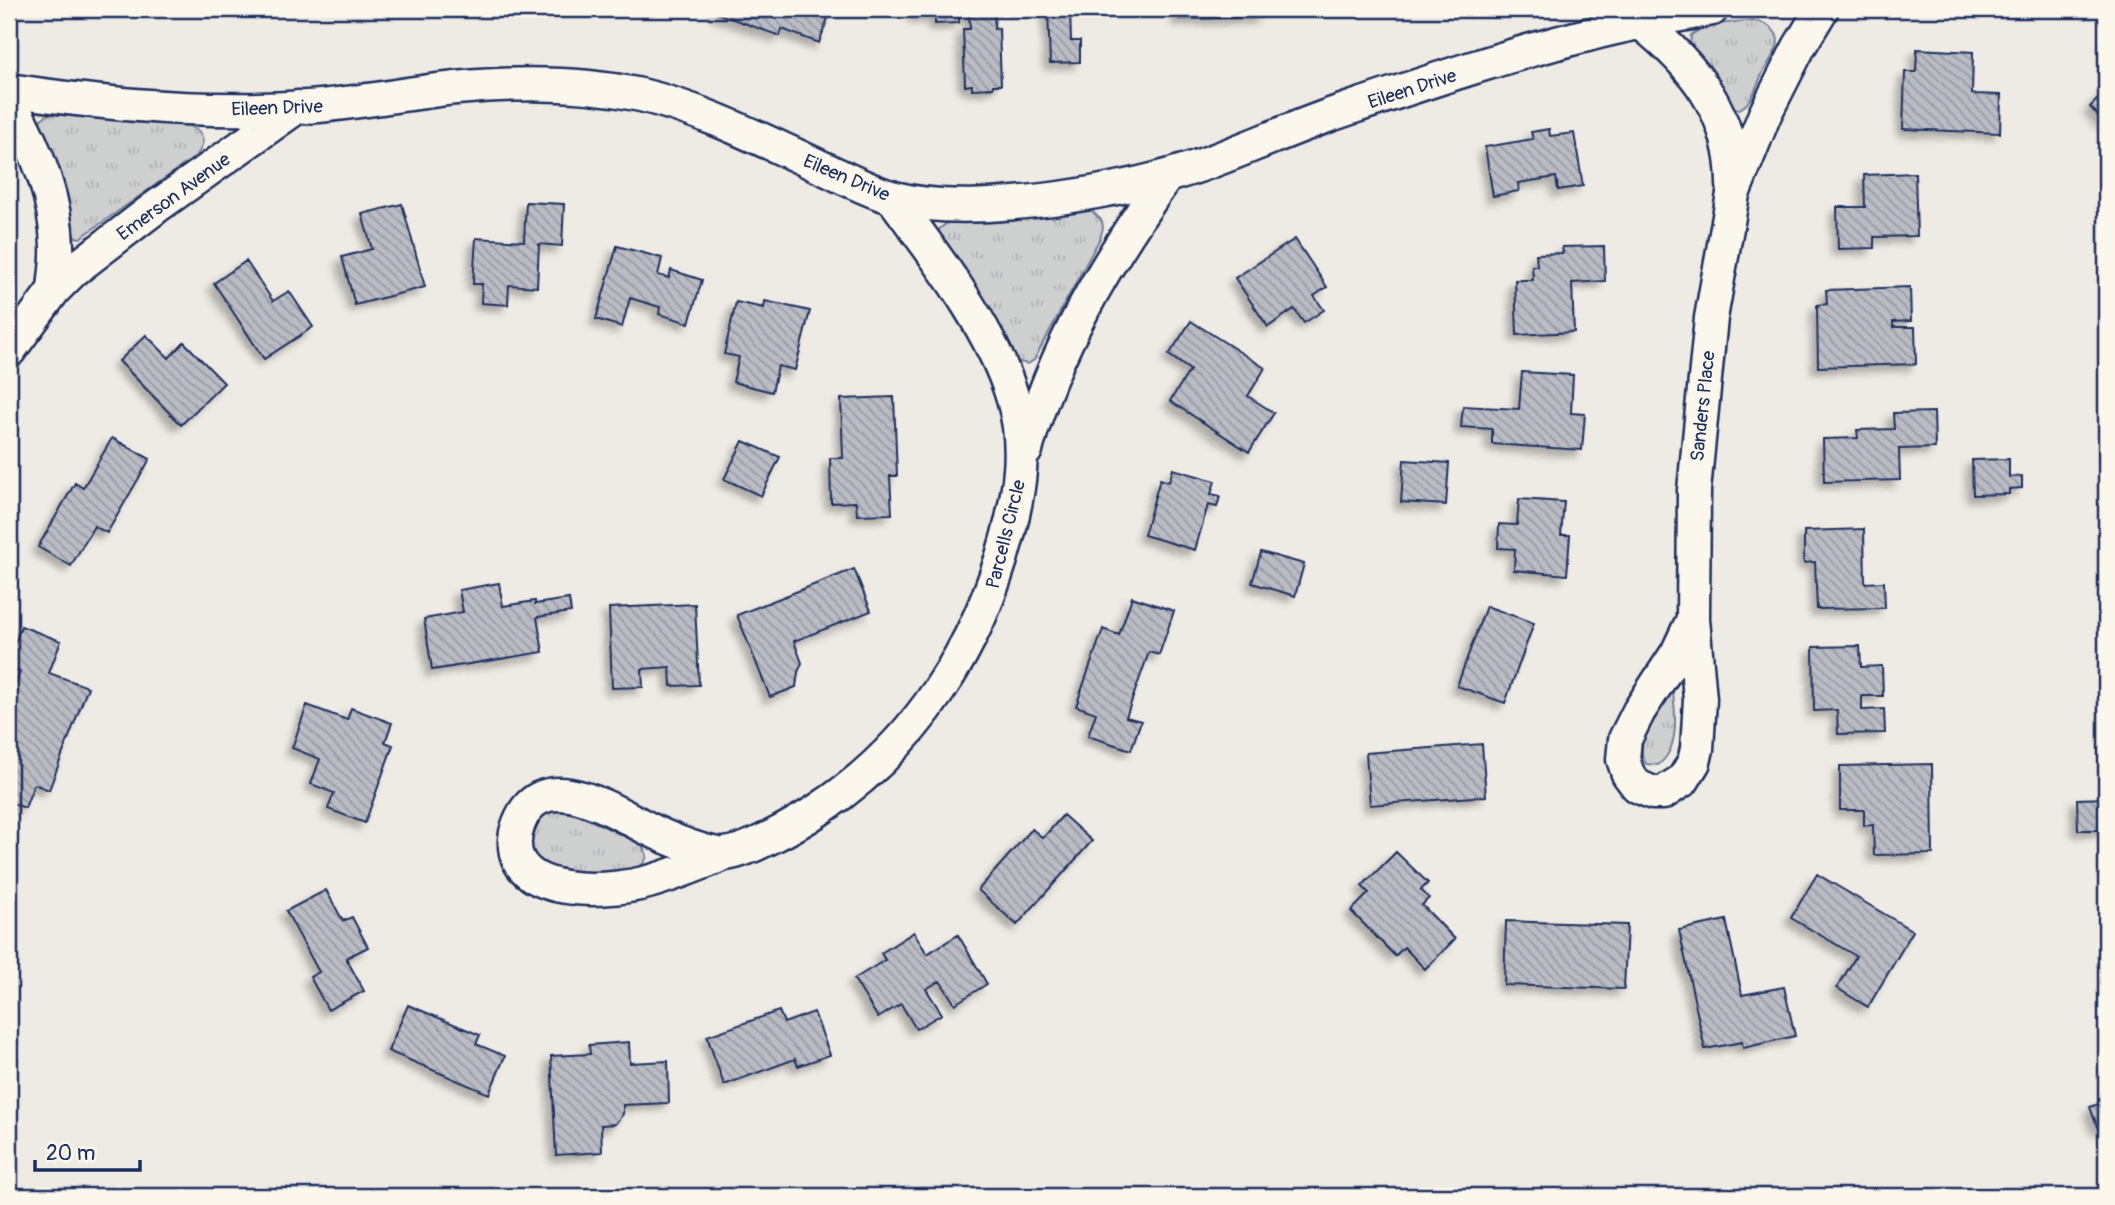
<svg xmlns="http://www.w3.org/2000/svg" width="2115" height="1205" font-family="Pangolin,sans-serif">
<defs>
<pattern id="grass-tufts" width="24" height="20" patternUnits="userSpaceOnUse" patternTransform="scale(1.75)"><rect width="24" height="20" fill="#cecfcf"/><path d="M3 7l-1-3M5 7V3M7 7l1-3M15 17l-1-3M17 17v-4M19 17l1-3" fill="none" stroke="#b0b2b4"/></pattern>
<pattern id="building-back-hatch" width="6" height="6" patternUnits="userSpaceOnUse" patternTransform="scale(1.75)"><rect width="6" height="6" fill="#b9bcc3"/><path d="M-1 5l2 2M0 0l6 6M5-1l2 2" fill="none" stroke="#9699a2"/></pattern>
<filter id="shadow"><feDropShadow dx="-6" dy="6" stdDeviation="3.5" flood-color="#0004"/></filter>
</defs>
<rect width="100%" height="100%" fill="#eeebe4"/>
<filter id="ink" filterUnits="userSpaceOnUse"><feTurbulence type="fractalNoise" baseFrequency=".0143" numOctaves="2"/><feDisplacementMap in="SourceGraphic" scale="14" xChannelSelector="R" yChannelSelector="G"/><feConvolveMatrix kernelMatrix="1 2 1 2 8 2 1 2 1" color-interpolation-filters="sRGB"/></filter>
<g filter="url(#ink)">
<path fill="url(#grass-tufts)" stroke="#747f96" stroke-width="2" d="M 1750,21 C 1758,21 1764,22 1771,28 C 1787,41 1771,58 1763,72 C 1757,84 1752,104 1739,109 L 1734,108 L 1730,104 L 1690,47 L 1691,35 C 1706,24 1731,22 1750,21 Z
M 49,114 L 189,126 C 206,131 206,145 195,157 L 80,238 L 75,237 L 70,232 L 39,126 L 41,119 Z
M 1085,211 L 1092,211 L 1102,221 L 1103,228 L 1100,238 L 1034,360 L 1028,364 L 1019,362 L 1011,356 L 938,234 L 940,228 L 948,223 L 997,222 Z
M 1670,693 L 1673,693 C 1676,716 1679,750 1658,765 L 1646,764 C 1632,742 1657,712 1668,694 Z
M 557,810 L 578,815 L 599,824 L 642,845 L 647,856 C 645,862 643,865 637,868 C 626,873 612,871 600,872 C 577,873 530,875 530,842 C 530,837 529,831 531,826 C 534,817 547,811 557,810 Z"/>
<path fill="url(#building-back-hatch)" stroke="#1b2f5e" stroke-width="2" filter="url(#shadow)" d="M 718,9 L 831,9 L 819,43 L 782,29 L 780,36 L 716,13 Z
M 915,9 L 995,9 L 994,29 L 999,28 L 1001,85 L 993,85 L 993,88 L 972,89 L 972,85 L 965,86 L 963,29 L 970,29 L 969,15 L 959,15 L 959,23 L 935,24 L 935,16 L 915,17 Z
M 1048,9 L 1091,9 L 1070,9 L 1071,41 L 1080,41 L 1080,62 L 1050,63 Z
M 1178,9 L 1262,9 L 1262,17 L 1179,19 Z
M 1917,49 L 1973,52 L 1972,94 L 2001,95 L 2000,133 L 1903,129 L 1905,72 L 1916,72 Z
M 2106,90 L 2106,124 L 2090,107 Z
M 1549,129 L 1550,136 L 1574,133 L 1583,186 L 1558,190 L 1556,177 L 1518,183 L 1519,191 L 1493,196 L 1485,147 L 1533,139 L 1531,132 Z
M 1915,173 L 1917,236 L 1874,237 L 1874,248 L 1838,249 L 1837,207 L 1865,207 L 1864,175 Z
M 526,202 L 564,204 L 562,246 L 539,244 L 537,287 L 509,285 L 508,305 L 481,303 L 482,284 L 473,284 L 476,238 L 524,241 Z
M 402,204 L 425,287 L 355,305 L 342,257 L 372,249 L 362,214 Z
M 1295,239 L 1327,287 L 1314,296 L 1324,310 L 1304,323 L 1294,309 L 1268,327 L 1235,278 Z
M 617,246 L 662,258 L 658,275 L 669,278 L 671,270 L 702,280 L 689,323 L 659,314 L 660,307 L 630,298 L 622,327 L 596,319 Z
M 1604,246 L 1605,281 L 1572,283 L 1574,332 L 1517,335 L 1515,280 L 1533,280 L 1532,266 L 1537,266 L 1536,254 L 1563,253 L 1562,247 Z
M 246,261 L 273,301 L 289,291 L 313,327 L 264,359 L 214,283 Z
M 1910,287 L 1911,321 L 1893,322 L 1893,327 L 1915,327 L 1916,364 L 1818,367 L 1817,305 L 1827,304 L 1826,290 Z
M 765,301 L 810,311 L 795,370 L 778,366 L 772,392 L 733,382 L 739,357 L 724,354 L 736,302 L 764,308 Z
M 1191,321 L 1265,368 L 1248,396 L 1274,413 L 1249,452 L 1170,401 L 1190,370 L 1169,355 Z
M 146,335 L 169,358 L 184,342 L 224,383 L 181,425 L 119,361 Z
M 1522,372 L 1573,375 L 1571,413 L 1585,414 L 1582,450 L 1492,444 L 1492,429 L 1461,427 L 1463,406 L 1519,409 Z
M 894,397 L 897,476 L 890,476 L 892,514 L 857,515 L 856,502 L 831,503 L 830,458 L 843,458 L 841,399 Z
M 1934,412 L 1935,448 L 1899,449 L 1900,480 L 1824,482 L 1823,439 L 1858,438 L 1857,430 L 1894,429 L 1893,413 Z
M 112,438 L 150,459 L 107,533 L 94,526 L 71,566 L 38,547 L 75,483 L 83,488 Z
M 743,441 L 780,457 L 761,496 L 724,479 Z
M 2009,459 L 2009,477 L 2022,476 L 2022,488 L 2009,489 L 2009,494 L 1973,495 L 1972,460 Z
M 1404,460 L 1449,463 L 1446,505 L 1401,502 Z
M 1173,469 L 1215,481 L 1211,494 L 1220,496 L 1217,507 L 1208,505 L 1195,550 L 1144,535 L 1160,479 L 1169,482 Z
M 1519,499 L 1564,502 L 1561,535 L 1570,535 L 1567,575 L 1514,570 L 1515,549 L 1498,548 L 1499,524 L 1517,525 Z
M 1864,529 L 1865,583 L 1884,582 L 1885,608 L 1817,609 L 1815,562 L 1804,563 L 1804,531 Z
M 1261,552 L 1304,564 L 1295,596 L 1252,583 Z
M 854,569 L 871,611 L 794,641 L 802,663 L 798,672 L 796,687 L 770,697 L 737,615 Z
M 499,583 L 503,606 L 535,601 L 535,604 L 569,599 L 571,612 L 537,617 L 543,652 L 432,670 L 424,619 L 463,612 L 459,590 Z
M 1132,597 L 1174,611 L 1159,655 L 1149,652 L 1126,717 L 1141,721 L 1131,750 L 1088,736 L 1096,713 L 1076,706 L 1103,629 L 1119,635 Z
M 695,604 L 699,685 L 671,686 L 670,667 L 642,669 L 643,687 L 612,688 L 609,608 Z
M 1486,606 L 1534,623 L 1505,703 L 1457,686 Z
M 21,626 L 61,641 L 49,673 L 88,687 L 49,790 L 34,784 L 25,808 L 9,802 L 9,702 L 20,672 L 9,667 L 9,660 Z
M 1860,646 L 1861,667 L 1882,666 L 1883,696 L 1862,696 L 1862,710 L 1884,709 L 1885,733 L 1838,734 L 1837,710 L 1814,711 L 1813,647 Z
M 307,705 L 347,720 L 351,708 L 392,723 L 385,742 L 393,745 L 365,823 L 328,809 L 334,793 L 311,784 L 320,759 L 292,748 Z
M 1482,744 L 1486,796 L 1370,805 L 1366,753 Z
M 1932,764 L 1933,854 L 1874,855 L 1873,825 L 1864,826 L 1864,810 L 1840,810 L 1840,766 Z
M 2106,798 L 2106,830 L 2078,830 L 2077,799 Z
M 1063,815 L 1092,841 L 1017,925 L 978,890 L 1032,829 L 1043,838 Z
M 1396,852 L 1428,883 L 1421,890 L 1429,898 L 1422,905 L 1455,939 L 1425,969 L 1404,947 L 1395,956 L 1351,911 L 1369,893 L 1362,886 Z
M 1817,874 L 1913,931 L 1868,1007 L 1837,988 L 1856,956 L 1791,918 Z
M 326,890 L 343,921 L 352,917 L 368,947 L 346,958 L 364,991 L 328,1010 L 310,977 L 319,972 L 286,911 Z
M 1726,920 L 1742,995 L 1784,987 L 1795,1036 L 1743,1048 L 1742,1042 L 1705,1049 L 1679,930 Z
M 1506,921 L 1627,925 L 1624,989 L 1504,985 Z
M 914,932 L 927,954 L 958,935 L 987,984 L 955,1004 L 940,981 L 926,989 L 942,1014 L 916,1029 L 901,1004 L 878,1018 L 854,979 L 885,960 L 881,953 Z
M 408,1005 L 480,1035 L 476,1044 L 505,1056 L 489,1094 L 388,1051 Z
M 779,1011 L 784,1023 L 814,1012 L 830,1055 L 798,1066 L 795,1059 L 724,1085 L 707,1036 Z
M 629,1042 L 630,1063 L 668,1061 L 669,1103 L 623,1105 L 623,1114 L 615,1124 L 601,1125 L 602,1152 L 556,1155 L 551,1056 L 590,1054 L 589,1045 Z
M 2106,1101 L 2106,1126 L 2098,1129 L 2090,1107 Z"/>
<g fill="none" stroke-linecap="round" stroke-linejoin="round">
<defs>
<path id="street" d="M 1641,23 C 1695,66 1733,114 1733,185
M 9,90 C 107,105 208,114 308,107 C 358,103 407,93 456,88 C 517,82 581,82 641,95 C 704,110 762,140 821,167 C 845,178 869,191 894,198 C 945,211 1001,205 1052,199 C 1104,192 1158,181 1207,163 C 1248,148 1288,130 1330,115 C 1416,86 1503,56 1591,34 C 1631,23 1672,17 1712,9
M 9,100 C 34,144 56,195 57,246 C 58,260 55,275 54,290
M 9,351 L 54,290 L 74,270 L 156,207 L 297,107
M 1026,450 C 1053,350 1108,259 1167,176
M 1693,619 L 1677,653 L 1639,711 L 1625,739 L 1623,759 L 1628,774 L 1637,786 L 1653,793 L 1663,793 L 1683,780 L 1694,762 L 1697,749 L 1700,699 L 1693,619 L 1694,490 L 1711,318 L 1733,194 L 1765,114 L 1799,47 L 1822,9
M 722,855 C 698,865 673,875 648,882 C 614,891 539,897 519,861 C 513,850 514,835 519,823 C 543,761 618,815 655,832 C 671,840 688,846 704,851 C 710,852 718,855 724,854 C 748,852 797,824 818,810 C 916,746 979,647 1008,535 C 1020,490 1027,445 1013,399 C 992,328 936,257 892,197"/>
</defs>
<use href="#street" stroke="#1b2f5e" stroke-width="37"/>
<use href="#street" stroke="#fbf7ec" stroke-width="32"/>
</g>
</g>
<g text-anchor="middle" stroke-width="7" stroke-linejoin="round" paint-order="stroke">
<g font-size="19" fill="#1b2f5e" stroke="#fbf7ec">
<text transform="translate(1412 88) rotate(-18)" y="7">Eileen Drive</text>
<text transform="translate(277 107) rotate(-2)" y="7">Eileen Drive</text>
<text transform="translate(847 177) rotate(23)" y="7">Eileen Drive</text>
<text transform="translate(173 196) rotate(-36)" y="7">Emerson Avenue</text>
<text transform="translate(1702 406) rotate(-84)" y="7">Sanders Place</text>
<text transform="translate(1005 534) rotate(-76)" y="7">Parcells Circle</text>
</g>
</g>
<rect width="2115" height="1205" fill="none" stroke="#fbf7ec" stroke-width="35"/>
<rect x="18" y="18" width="2080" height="1170" fill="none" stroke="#1b2f5e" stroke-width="2.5" filter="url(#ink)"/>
<path d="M35 1160v10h105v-10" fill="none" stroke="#1b2f5e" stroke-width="3.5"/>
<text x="46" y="1160" font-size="21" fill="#1b2f5e" stroke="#fbf7ec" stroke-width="5" paint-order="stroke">20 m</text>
</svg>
